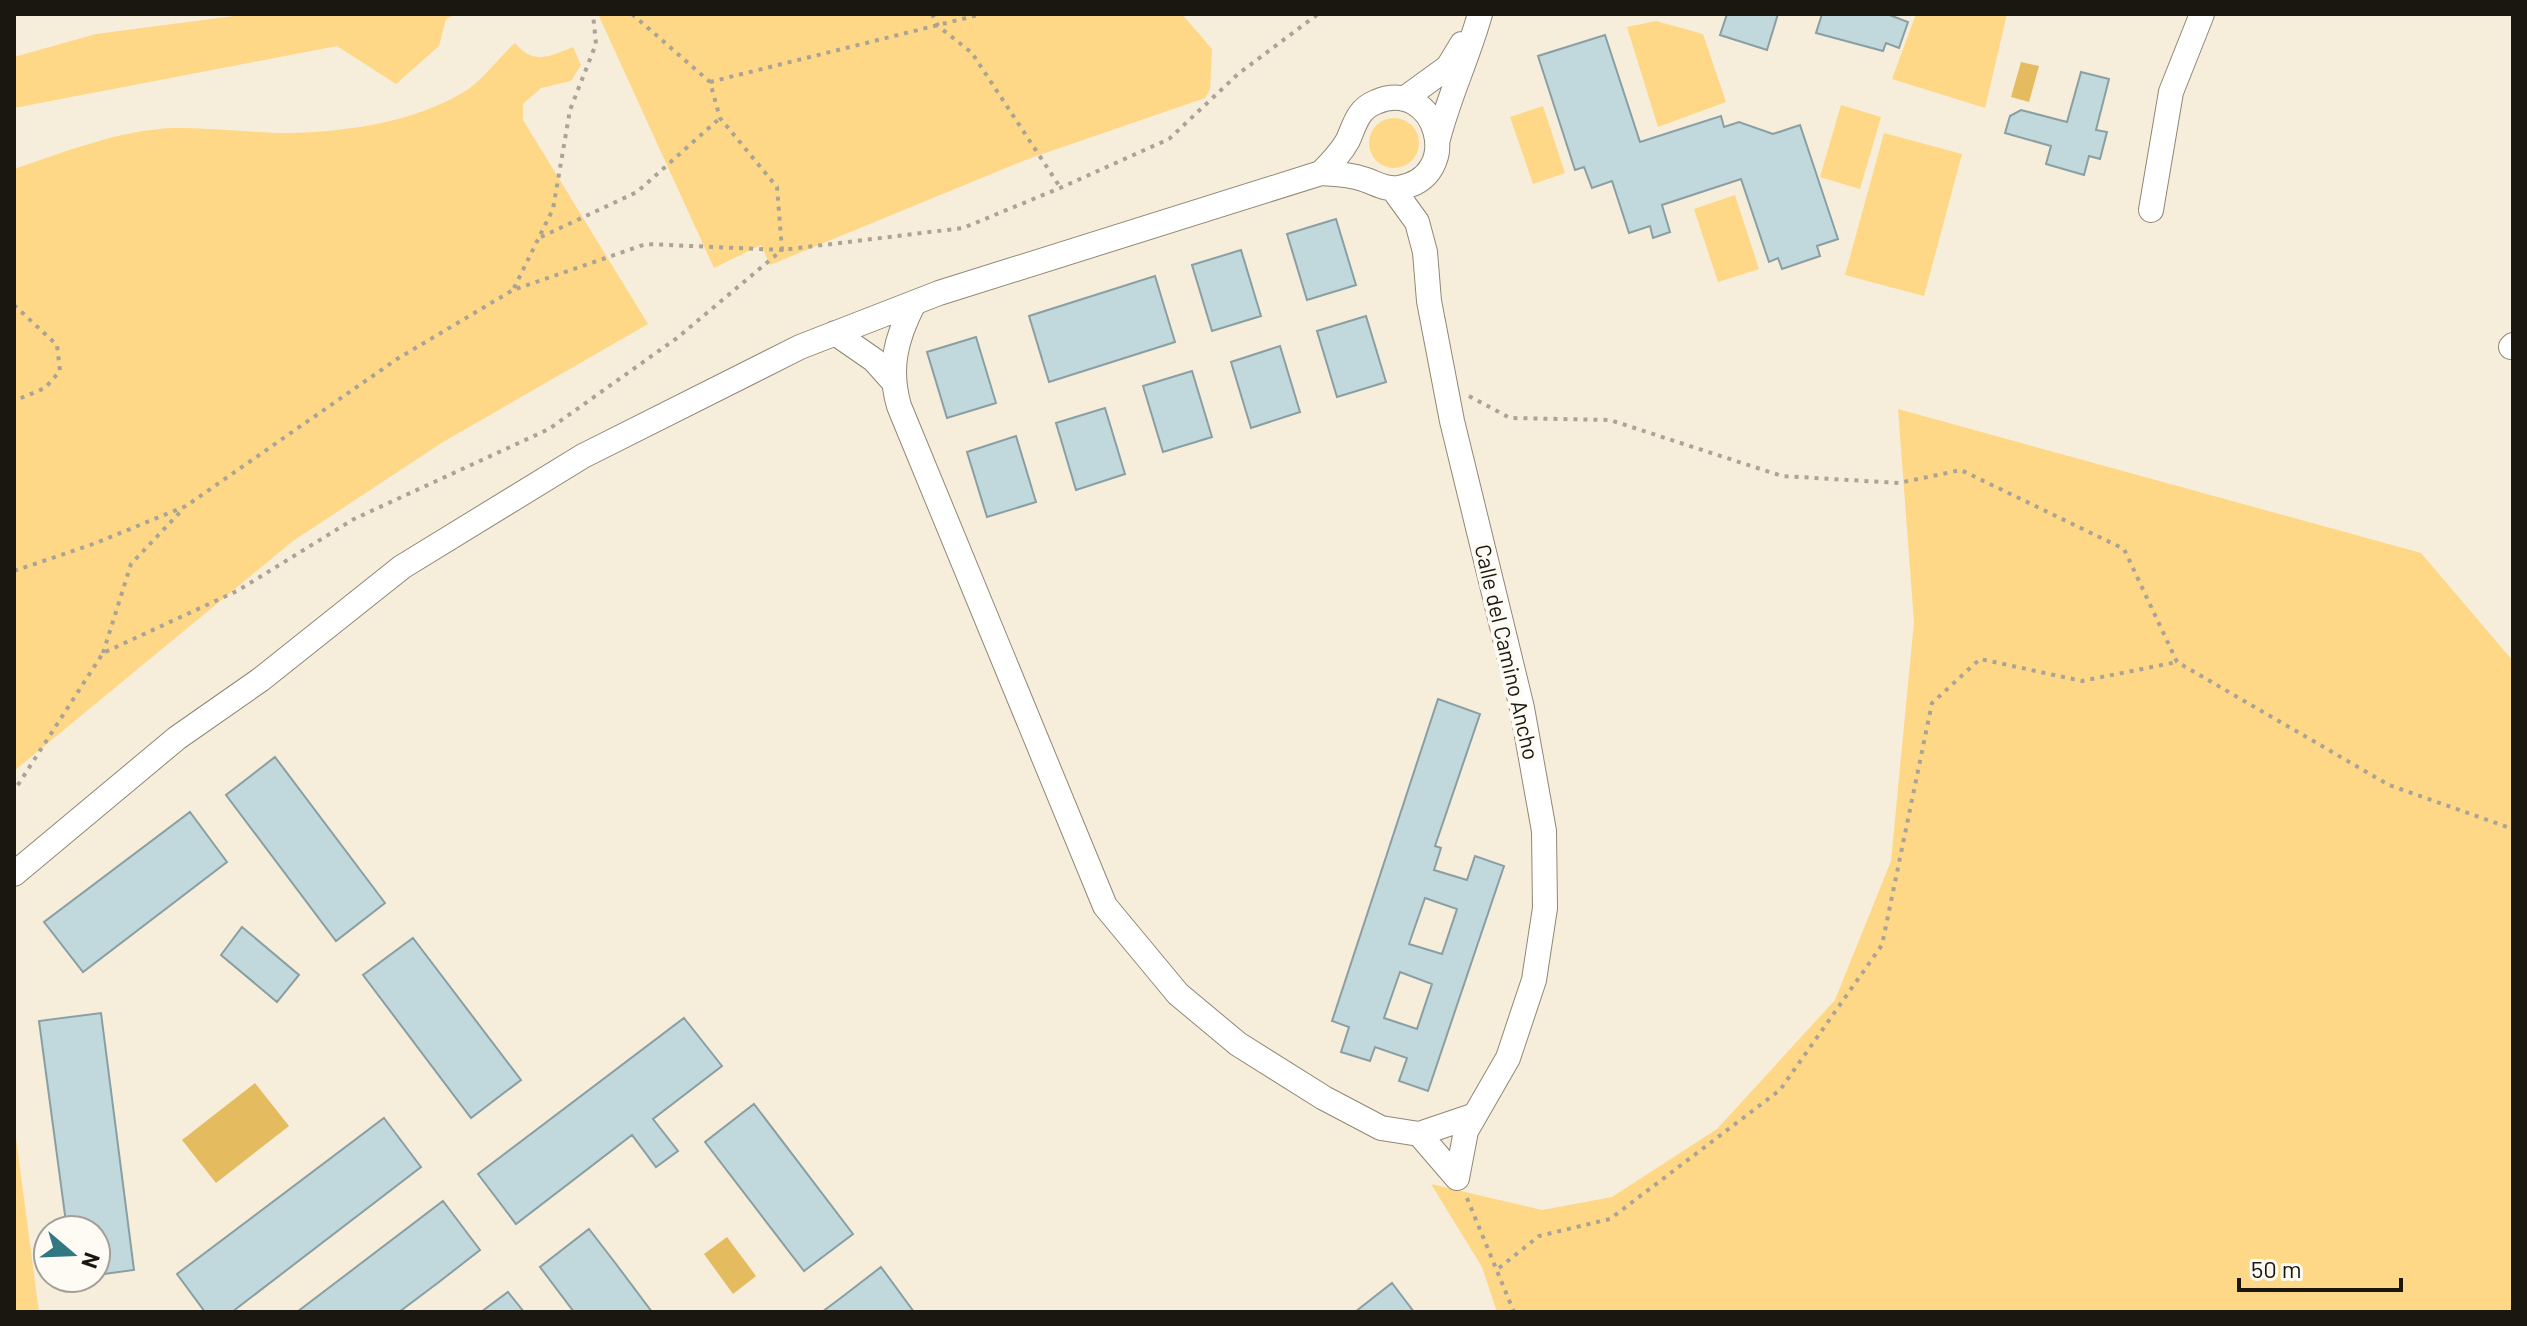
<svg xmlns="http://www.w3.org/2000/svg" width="2527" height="1326" font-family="Barlow,sans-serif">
<rect width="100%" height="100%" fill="#f6eddb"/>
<path fill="#fed886" d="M 249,14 L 456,14 L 446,19 L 439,46 L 396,84 L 337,46 L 14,108 L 14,57 L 96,34 Z
M 598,14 L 1182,14 L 1212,49 L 1210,90 L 1205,98 L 1028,159 L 770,265 L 761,245 L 714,268 Z
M 1916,14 L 2007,14 L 1985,108 L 1892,79 Z
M 1656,21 L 1703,34 L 1726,102 L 1658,127 L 1627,27 Z
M 515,43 C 533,65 549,57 573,47 L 581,65 L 571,81 L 541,88 L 523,104 L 523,120 L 648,324 L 443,442 L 293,541 L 14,771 L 14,169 C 66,152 118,130 174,128 C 213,127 251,133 290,133 C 345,132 414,122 462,93 C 483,81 497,59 515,43 Z
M 1841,105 L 1881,117 L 1860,189 L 1820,177 Z
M 1543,106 L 1565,173 L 1533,184 L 1510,117 Z
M1369 143a25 25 0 1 1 50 0a25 25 0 1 1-50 0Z
M 1884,133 L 1962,154 L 1924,296 L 1845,275 Z
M 1735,195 L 1759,269 L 1718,282 L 1694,209 Z
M 1898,409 L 2421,553 L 2513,661 L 2513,1312 L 1497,1312 L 1482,1267 L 1431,1184 L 1542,1210 L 1612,1197 L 1717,1129 L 1835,1000 L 1891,861 L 1914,622 Z
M 14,1123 L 39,1312 L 14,1312 Z"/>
<path fill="#e4bb5f" d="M 2021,62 L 2039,66 L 2029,102 L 2011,97 Z
M 255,1083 L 289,1126 L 216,1183 L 182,1140 Z
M 727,1237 L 756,1276 L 733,1294 L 704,1254 Z"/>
<path fill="#c1d8dc" stroke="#899fa3" stroke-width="2" fill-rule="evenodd" d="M 1727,14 L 1778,14 L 1767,50 L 1720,35 Z
M 1822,14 L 1887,14 L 1908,22 L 1899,48 L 1886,43 L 1883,51 L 1816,33 Z
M 1605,35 L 1640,142 L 1721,116 L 1724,127 L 1739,122 L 1773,134 L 1800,125 L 1838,239 L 1817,246 L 1820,256 L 1782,269 L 1778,258 L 1769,262 L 1741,179 L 1662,205 L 1670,232 L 1653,238 L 1650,226 L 1629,233 L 1612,181 L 1592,188 L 1584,167 L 1575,170 L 1538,56 Z
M 2081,72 L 2109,79 L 2096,130 L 2107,132 L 2100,159 L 2089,156 L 2084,175 L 2046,164 L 2051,146 L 2005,133 L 2010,116 L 2021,110 L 2067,122 Z
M 1336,219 L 1356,285 L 1307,300 L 1287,234 Z
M 1241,250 L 1261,316 L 1212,331 L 1192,265 Z
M 1155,276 L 1175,342 L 1049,382 L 1029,316 Z
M 1366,316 L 1386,382 L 1337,397 L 1317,331 Z
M 976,337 L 996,403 L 947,418 L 927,352 Z
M 1280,346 L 1300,412 L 1251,428 L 1231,362 Z
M 1192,371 L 1212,437 L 1163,452 L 1143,386 Z
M 1105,408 L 1125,474 L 1076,490 L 1056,423 Z
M 1016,436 L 1036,502 L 987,517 L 967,452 Z
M 1438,699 L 1480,714 L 1435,846 L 1441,848 L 1434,870 L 1467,880 L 1475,856 L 1504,866 L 1428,1091 L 1399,1081 L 1407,1058 L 1375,1047 L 1370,1061 L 1341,1052 L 1349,1027 L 1332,1021 ZM 1425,898 L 1457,909 L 1442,954 L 1409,944 ZM 1400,972 L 1432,984 L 1417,1029 L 1384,1018 Z
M 275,757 L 385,903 L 336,941 L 226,795 Z
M 190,812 L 227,862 L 83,972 L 44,922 Z
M 242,927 L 299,975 L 277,1002 L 221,955 Z
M 413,938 L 521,1080 L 471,1118 L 363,975 Z
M 101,1013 L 134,1270 L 96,1275 L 96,1230 L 67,1230 L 39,1021 Z
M 684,1018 L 722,1066 L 653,1119 L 678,1151 L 656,1167 L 632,1135 L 516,1224 L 478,1174 Z
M 754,1104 L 853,1234 L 804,1271 L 705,1142 Z
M 384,1118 L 421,1167 L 232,1312 L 205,1312 L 177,1274 Z
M 443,1201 L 480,1250 L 439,1282 L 399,1312 L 297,1312 Z
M 589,1229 L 616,1264 L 652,1312 L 574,1312 L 540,1267 Z
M 881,1267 L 914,1312 L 822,1312 L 842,1297 Z
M 1392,1283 L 1414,1312 L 1355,1312 Z
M 508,1292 L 524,1312 L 481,1312 Z"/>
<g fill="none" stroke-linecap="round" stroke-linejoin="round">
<defs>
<path id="minor" d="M 1404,99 L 1448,67 L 1462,44
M 1438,139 C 1449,96 1468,57 1480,14
M 1393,189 L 1417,222 L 1425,252 L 1429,301 L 1452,421 L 1522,708 L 1544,831 L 1545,908 L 1534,980 L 1508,1058 L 1466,1131 L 1457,1178
M 2151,210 L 2171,92 L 2202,14
M 914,303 C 896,338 888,368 899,406 L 1105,906 L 1178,994 L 1238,1044 L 1324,1098 L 1381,1128 L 1419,1134 L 1475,1115
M 835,333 L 874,360 L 891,379
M 2511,347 L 2513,345
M 14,874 L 177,738 L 260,680 L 402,567 L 583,456 L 800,347 L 939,293 L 1321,173 C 1335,174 1349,174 1363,179 C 1376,183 1385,190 1398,188 C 1466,178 1437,76 1376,102 C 1358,109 1355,124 1348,140 C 1341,153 1331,163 1321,173
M 1419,1134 L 1457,1178"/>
</defs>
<use href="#minor" stroke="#908877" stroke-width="26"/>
<path stroke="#aba496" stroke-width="4" stroke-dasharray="4 6" stroke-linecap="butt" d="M 632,14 L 710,82 L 720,118 L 777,187 L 782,250 L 963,228 L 1060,188 L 1169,139 L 1238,74 L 1318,14
M 932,14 L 938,26 L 972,53 L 1060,187
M 710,82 L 982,14
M 541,237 L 637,192 L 720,118
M 514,288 L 553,209 L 570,110 L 596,44 L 593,14
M 14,305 L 57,345 L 60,371 L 45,388 L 14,401
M 1469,396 L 1510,418 L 1610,420 L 1782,476 L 1899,483 L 1961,470 L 2124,549 L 2177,662 L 2389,785 L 2513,829
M 14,571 L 96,543 L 186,506 L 397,359 L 513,290 L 646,244 L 782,250 L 677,338 L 549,429 L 354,519 L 237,591 L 103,653 L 14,791
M 103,653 L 131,564 L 184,508
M 1467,1198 L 1514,1312
M 1499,1268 L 1539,1236 L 1610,1219 L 1780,1090 L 1882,945 L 1932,703 L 1980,659 L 2082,681 L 2177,662"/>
<use href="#minor" stroke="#fff" stroke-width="24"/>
</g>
<g text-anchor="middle" stroke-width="8" stroke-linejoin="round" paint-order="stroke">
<g font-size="22" fill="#1a1710" stroke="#fefbf4">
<text transform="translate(1507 652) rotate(77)" y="8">Calle del Camino Ancho</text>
</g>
</g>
<rect width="2527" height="1326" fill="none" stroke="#1a1710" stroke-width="32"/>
<g transform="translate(72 1254) rotate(109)"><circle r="38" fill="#fefbf4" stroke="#a3a099" stroke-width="2"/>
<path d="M0-6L14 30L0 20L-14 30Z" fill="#317883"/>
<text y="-12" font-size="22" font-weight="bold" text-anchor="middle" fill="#1a1710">N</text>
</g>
<path d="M2239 1278v12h162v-12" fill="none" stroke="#1a1710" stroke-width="4"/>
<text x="2251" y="1278" font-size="24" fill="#1a1710" stroke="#fefbf4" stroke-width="6" paint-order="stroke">50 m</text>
</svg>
